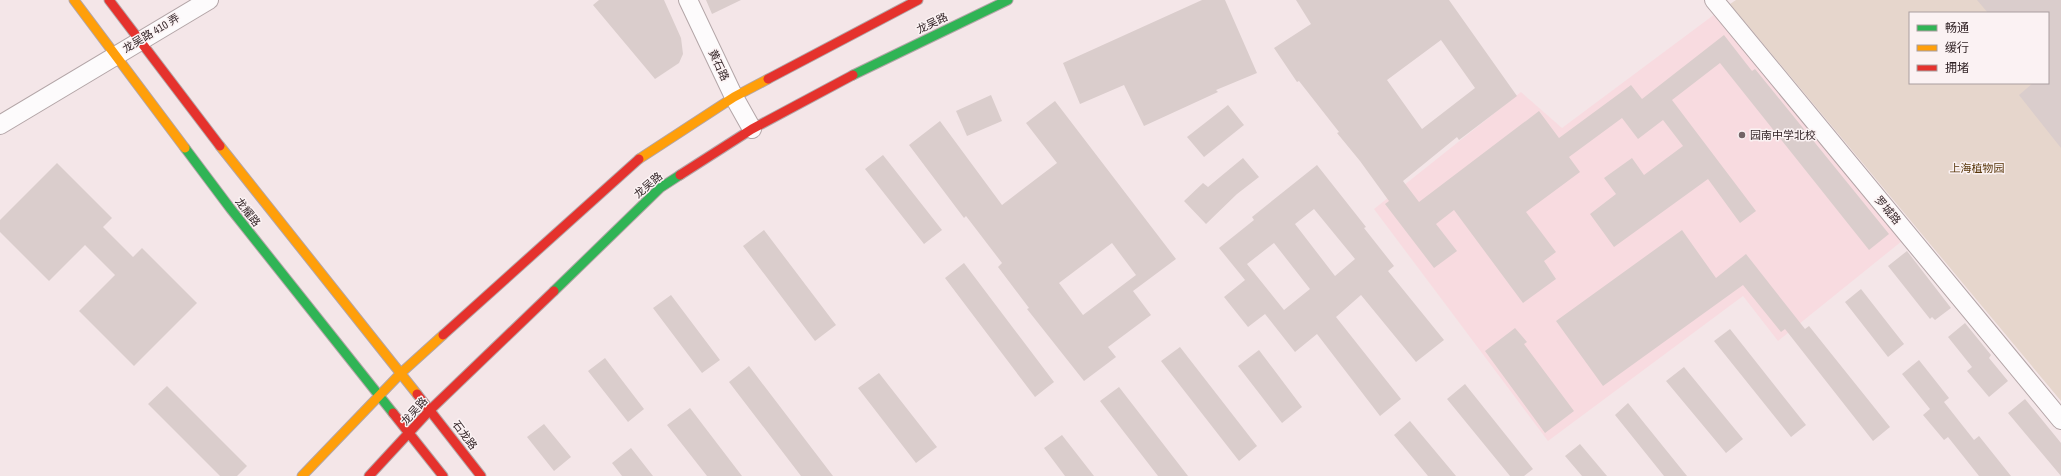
<svg xmlns="http://www.w3.org/2000/svg" width="2061" height="476" font-family="'Archivo Narrow','Noto Sans SC',sans-serif">
<rect width="100%" height="100%" fill="#f4e6e8"/>
<path fill="#f8dbe0" d="M 1715,14 L 1902,241 L 1778,341 L 1743,296 L 1548,441 L 1374,209 L 1521,92 L 1562,128 Z"/>
<path fill="#e6d6cc" fill-rule="evenodd" d="M 1736,0 L 2061,0 L 2061,401 L 1730,4 ZM 1910,13 L 2048,13 L 2048,83 L 1910,83 Z"/>
<path fill="#dacdcc" fill-rule="evenodd" d="M 599,0 L 664,0 L 681,38 L 683,54 L 679,63 L 655,79 L 593,5 Z
M 706,0 L 741,0 L 712,14 Z
M 1202,0 L 1225,0 L 1257,73 L 1216,90 L 1218,92 L 1144,126 L 1124,85 L 1080,104 L 1063,63 Z
M 1296,0 L 1449,0 L 1517,96 L 1459,140 L 1457,137 L 1403,181 L 1419,202 L 1539,111 L 1559,138 L 1631,85 L 1642,99 L 1724,35 L 1752,71 L 1755,69 L 1889,234 L 1869,250 L 1720,63 L 1672,100 L 1756,211 L 1740,223 L 1708,179 L 1614,247 L 1590,214 L 1616,194 L 1604,178 L 1632,158 L 1644,175 L 1683,146 L 1663,120 L 1638,139 L 1622,118 L 1569,157 L 1580,172 L 1526,212 L 1556,252 L 1544,261 L 1556,279 L 1523,303 L 1454,210 L 1436,224 L 1457,251 L 1434,268 L 1385,204 L 1389,201 L 1360,161 L 1337,133 L 1339,132 L 1299,81 L 1297,82 L 1274,48 L 1311,24 ZM 1441,40 L 1475,88 L 1422,129 L 1387,80 Z
M 1977,0 L 2061,0 L 2061,148 L 2019,95 L 2033,83 L 2048,83 L 2048,13 L 1988,13 Z
M 991,95 L 1002,121 L 967,136 L 956,111 Z
M 1055,101 L 1176,259 L 1133,291 L 1151,315 L 1108,347 L 1116,357 L 1084,381 L 1027,309 L 1029,308 L 998,267 L 1002,263 L 966,216 L 964,218 L 909,145 L 940,121 L 1002,205 L 1057,163 L 1026,123 ZM 1112,243 L 1136,275 L 1083,315 L 1059,283 Z
M 1228,105 L 1244,125 L 1204,157 L 1187,137 Z
M 883,155 L 942,230 L 924,244 L 865,169 Z
M 1243,158 L 1259,177 L 1237,194 L 1206,224 L 1184,201 L 1203,183 L 1208,187 Z
M 57,163 L 112,218 L 103,227 L 133,257 L 142,248 L 197,303 L 134,366 L 79,311 L 115,275 L 85,245 L 49,281 L 0,232 L 0,220 Z
M 1317,165 L 1366,227 L 1364,228 L 1394,266 L 1388,271 L 1444,340 L 1416,362 L 1361,295 L 1336,317 L 1401,399 L 1380,416 L 1317,334 L 1295,352 L 1265,314 L 1248,327 L 1224,297 L 1245,280 L 1219,248 L 1254,220 L 1252,217 ZM 1314,209 L 1355,259 L 1335,276 L 1295,224 ZM 1274,243 L 1310,289 L 1284,310 L 1247,264 Z
M 764,230 L 836,325 L 815,341 L 743,246 Z
M 1682,230 L 1716,278 L 1746,254 L 1805,329 L 1809,326 L 1890,427 L 1873,441 L 1785,329 L 1781,332 L 1743,285 L 1603,386 L 1556,321 Z
M 1907,251 L 1951,308 L 1935,320 L 1932,317 L 1930,319 L 1888,266 Z
M 964,263 L 1054,382 L 1035,397 L 945,278 Z
M 1861,289 L 1904,344 L 1888,357 L 1845,302 Z
M 671,295 L 720,360 L 702,373 L 653,308 Z
M 1965,323 L 1991,355 L 1989,358 L 2008,381 L 1989,397 L 1967,371 L 1972,367 L 1948,337 Z
M 1515,328 L 1527,342 L 1524,344 L 1574,411 L 1545,433 L 1485,351 Z
M 1730,329 L 1806,425 L 1791,437 L 1714,341 Z
M 1180,347 L 1257,446 L 1239,461 L 1161,361 Z
M 1259,350 L 1302,407 L 1282,423 L 1238,366 Z
M 605,358 L 644,409 L 628,422 L 588,371 Z
M 1919,360 L 1949,398 L 1944,402 L 1974,440 L 1979,436 L 2011,476 L 1979,476 L 1948,437 L 1944,440 L 1923,415 L 1930,409 L 1902,374 Z
M 749,366 L 833,476 L 801,476 L 729,382 Z
M 1684,367 L 1743,439 L 1726,453 L 1666,381 Z
M 879,373 L 937,447 L 916,463 L 858,388 Z
M 1465,384 L 1533,469 L 1524,476 L 1510,476 L 1447,399 Z
M 167,386 L 247,466 L 237,476 L 220,476 L 148,404 Z
M 1119,387 L 1188,476 L 1158,476 L 1100,401 Z
M 2025,399 L 2061,443 L 2061,476 L 2008,413 Z
M 1628,403 L 1687,476 L 1664,476 L 1615,415 Z
M 690,408 L 742,476 L 707,476 L 667,425 Z
M 1410,421 L 1456,476 L 1428,476 L 1394,435 Z
M 544,424 L 571,457 L 554,471 L 527,437 Z
M 1062,435 L 1094,476 L 1065,476 L 1044,448 Z
M 1580,444 L 1607,476 L 1582,476 L 1565,456 Z
M 631,448 L 653,476 L 622,476 L 612,463 Z"/>
<g fill="none" stroke-linecap="round" stroke-linejoin="round">
<defs>
<path id="street" d="M 688,0 L 734,97 L 752,129
M 1714,0 L 2061,420
M 0,125 L 209,0"/>
<path id="fast" d="M 853,75 L 1008,0
M 185,148 L 230,208 L 393,413
M 554,291 L 660,188 L 680,175"/>
<path id="slow" d="M 74,0 L 185,148
M 220,146 L 417,394
M 639,159 L 734,97 L 768,79
M 302,476 L 401,373 L 443,335"/>
<path id="jam" d="M 109,0 L 220,146
M 768,79 L 918,0
M 680,175 L 752,129 L 853,75
M 443,335 L 639,159
M 417,394 L 481,476
M 393,413 L 443,476
M 369,476 L 430,410 L 554,291"/>
</defs>
<use href="#street" stroke="#b3a5a7" stroke-width="20"/>
<use href="#fast" stroke="#b3a5a7" stroke-width="11"/>
<use href="#slow" stroke="#b3a5a7" stroke-width="11"/>
<use href="#jam" stroke="#b3a5a7" stroke-width="11"/>
<use href="#street" stroke="#fdfbfc" stroke-width="18"/>
<use href="#fast" stroke="#30b455" stroke-width="9"/>
<use href="#slow" stroke="#ff9f0a" stroke-width="9"/>
<use href="#jam" stroke="#e5322d" stroke-width="9"/>
</g>
<circle fill="#736567" stroke="#fbf2f3" stroke-width="1.5" cx="1742" cy="135" r="4"/>
<g text-anchor="middle" stroke-width="3" stroke-linejoin="round" paint-order="stroke">
<g font-size="11" fill="#2e1f22" stroke="#fbf2f3">
<text transform="translate(932 23) rotate(-26)" y="4">龙吴路</text>
<text transform="translate(151 33) rotate(-31)" y="4">龙吴路 410 弄</text>
<text transform="translate(719 65) rotate(65)" y="4">黄石路</text>
<text transform="translate(648 185) rotate(-40)" y="4">龙吴路</text>
<text transform="translate(1888 210) rotate(50)" y="4">罗城路</text>
<text transform="translate(248 212) rotate(52)" y="4">龙耀路</text>
<text transform="translate(414 411) rotate(-48)" y="4">龙吴路</text>
<text transform="translate(465 435) rotate(53)" y="4">石龙路</text>
</g>
<g font-size="11" fill="#2e1f22" stroke="#fbf2f3" text-anchor="start">
<text x="1750" y="139">园南中学北校</text>
</g>
<g font-size="11" fill="#583609" stroke="#fbf2f3">
<text x="1977" y="172">上海植物园</text>
</g>
</g>
<rect x="1909" y="12" width="140" height="72" fill="#fbf2f3" stroke="#a99e9f"/>
<rect x="1917" y="25" width="20" height="6" fill="#30b455" stroke="#a99e9f"/>
<text x="1945" y="32" font-size="12" fill="#2e1f22">畅通</text>
<rect x="1917" y="45" width="20" height="6" fill="#ff9f0a" stroke="#a99e9f"/>
<text x="1945" y="52" font-size="12" fill="#2e1f22">缓行</text>
<rect x="1917" y="65" width="20" height="6" fill="#e5322d" stroke="#a99e9f"/>
<text x="1945" y="72" font-size="12" fill="#2e1f22">拥堵</text>
</svg>
